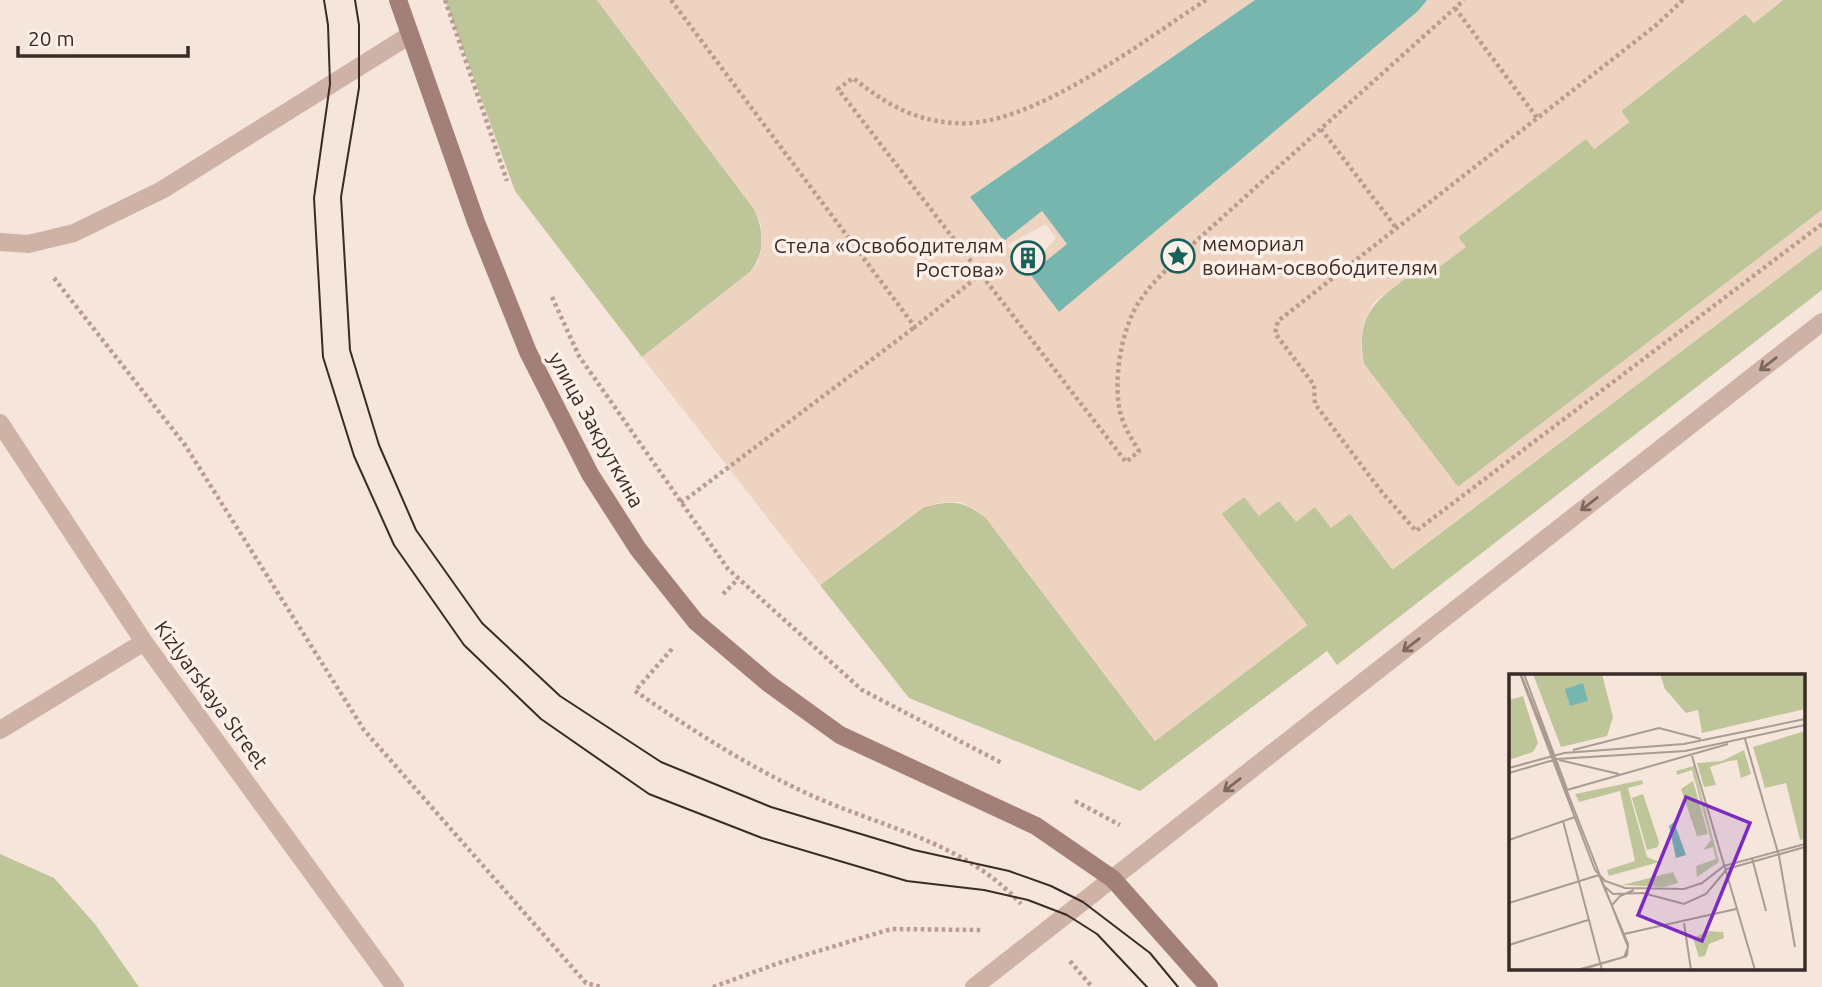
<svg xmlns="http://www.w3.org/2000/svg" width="1822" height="987" font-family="Ubuntu,sans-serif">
<rect width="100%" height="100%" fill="#f5e5db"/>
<path fill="#bec699" d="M 445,0 L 597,0 L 754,209 C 764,231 766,252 750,272 L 642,357 L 515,191 Z
M 1783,0 L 1822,0 L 1822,210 L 1458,487 L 1364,364 C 1354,309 1380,299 1419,268 L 1426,277 L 1465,247 L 1458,237 L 1586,138 L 1594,149 L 1629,122 L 1621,111 L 1746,13 L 1754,23 Z
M 1822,245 L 1822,290 L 1337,665 L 1327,651 L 1140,791 L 909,698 L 820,585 L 924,507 C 952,500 963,500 986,518 L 1155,741 L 1307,625 L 1221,514 L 1245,496 L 1350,513 L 1393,569 Z
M 0,854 L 54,878 L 95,924 L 139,987 L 0,987 Z"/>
<path fill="#efd3c1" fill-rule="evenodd" d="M 597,0 L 1255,0 L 970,197 L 1004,241 L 1042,211 L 1067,244 L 1418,11 L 1427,0 L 1783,0 L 1754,23 L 1745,14 L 1621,111 L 1629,122 L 1594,149 L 1586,139 L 1458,237 L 1466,247 L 1426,277 L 1418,269 L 1373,303 L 1364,322 L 1361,345 L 1364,364 L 1458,487 L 1822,210 L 1822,245 L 1392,569 L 1350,514 L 1331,528 L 1315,507 L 1296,522 L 1279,501 L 1259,516 L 1244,497 L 1221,513 L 1307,625 L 1155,741 L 986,518 L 975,509 L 959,502 L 944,502 L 924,507 L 820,585 L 642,357 L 750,272 L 757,264 L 761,251 L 761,225 L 754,209 ZM 1046,224 L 1056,238 L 1027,271 L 1007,245 Z"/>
<path fill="#77b5af" d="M 1255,0 L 1427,0 L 1418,11 L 1059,312 L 1030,274 L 1067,244 L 1042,211 L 1004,241 L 970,197 Z"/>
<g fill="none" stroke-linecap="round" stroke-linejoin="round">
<path stroke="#bb9c90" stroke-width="4.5" stroke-dasharray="3.5 3.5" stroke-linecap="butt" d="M 445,0 L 507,181
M 671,0 L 915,327 L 981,274
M 1206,0 C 1144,40 1029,130 954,123 C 912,120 885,103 853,78 L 838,89 L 1126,462 L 1139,451 C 1130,437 1122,423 1119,407 C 1114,375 1122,328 1139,302 C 1154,279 1176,261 1195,242 L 1464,0
M 1683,0 L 1655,26 L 1278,321 L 1275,333 L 1314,385 L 1315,404 L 1381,491 L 1416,531 L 1822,224
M 1455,8 L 1538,119
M 1321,129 L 1397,229
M 54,278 L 185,445 L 364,730 L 586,983 L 601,987
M 552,297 L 579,356 L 728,569 L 862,690 L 1002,763
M 681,503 L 915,327
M 723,594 L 738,579
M 672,649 L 635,691 C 689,728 744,764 804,792 C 878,827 963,840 1021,904
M 1075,801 L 1120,825
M 1070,961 L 1092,987
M 713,987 L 779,963 L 891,929 L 982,930"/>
<path stroke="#cfb2a6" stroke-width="18" d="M 0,242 L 28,244 L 74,233 L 162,190 L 410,35"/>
<path stroke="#cfb2a6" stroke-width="18" d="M 0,423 L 144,642 L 395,987
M 0,730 L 144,642
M 974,987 L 1822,322"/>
<path stroke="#a38077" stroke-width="18" d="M 398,0 L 476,222 L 528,352 L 590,474 L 638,549 L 696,622 L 768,683 L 840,735 L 1036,826 L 1113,879 L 1209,987"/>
<path stroke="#3a2b27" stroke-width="2" d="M 324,0 L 328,25 L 330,84 L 314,198 L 323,357 L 354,456 L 394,545 L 464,645 L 541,719 L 649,794 L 762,838 L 907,881 L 984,890 L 1028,900 L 1067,915 L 1097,934 L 1147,987
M 355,0 L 359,25 L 359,88 L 341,197 L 350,350 L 379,445 L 416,530 L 482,623 L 560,696 L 661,762 L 771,807 L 914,850 L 1009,871 L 1051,886 L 1083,902 L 1150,953 L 1178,987"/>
</g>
<defs><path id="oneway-shaft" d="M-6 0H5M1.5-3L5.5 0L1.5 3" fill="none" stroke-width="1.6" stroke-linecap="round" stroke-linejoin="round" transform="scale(1.75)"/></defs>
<g stroke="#7d6860">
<use href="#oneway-shaft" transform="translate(1768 364) rotate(142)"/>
<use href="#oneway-shaft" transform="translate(1589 504) rotate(142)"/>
<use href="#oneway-shaft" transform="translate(1411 645) rotate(142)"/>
<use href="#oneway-shaft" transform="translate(1232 785) rotate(142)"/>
</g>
<defs>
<symbol id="sight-ring" viewBox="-11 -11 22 22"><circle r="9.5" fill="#fcf0e9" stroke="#18605a" stroke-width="1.5"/><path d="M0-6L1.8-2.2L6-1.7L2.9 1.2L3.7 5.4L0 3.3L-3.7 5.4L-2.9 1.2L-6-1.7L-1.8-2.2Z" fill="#18605a"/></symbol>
<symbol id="building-ring" viewBox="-11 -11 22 22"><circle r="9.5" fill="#fcf0e9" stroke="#18605a" stroke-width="1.5"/><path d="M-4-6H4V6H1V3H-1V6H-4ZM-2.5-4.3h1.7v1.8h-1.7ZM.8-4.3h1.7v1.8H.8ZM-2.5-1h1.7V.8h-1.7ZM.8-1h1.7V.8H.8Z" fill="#18605a"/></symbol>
</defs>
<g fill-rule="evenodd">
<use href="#sight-ring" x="1159" y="237" width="38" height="38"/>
<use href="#building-ring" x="1009" y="239" width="38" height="38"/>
</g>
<g text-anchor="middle" stroke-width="7" stroke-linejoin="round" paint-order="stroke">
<g font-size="21" fill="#3a2b27" stroke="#fcf0e9" text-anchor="start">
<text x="1202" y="251">мемориал<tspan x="1202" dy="24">воинам-освободителям</tspan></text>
<text x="1004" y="253" text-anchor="end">Стела «Освободителям<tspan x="1004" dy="24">Ростова»</tspan></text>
</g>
<g font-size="21" fill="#3a2b27" stroke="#fcf0e9">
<text transform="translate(596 430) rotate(61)" y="7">улица Закруткина</text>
<text transform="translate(211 695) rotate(54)" y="7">Kizlyarskaya Street</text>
</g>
</g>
<g transform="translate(1509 674)">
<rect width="296" height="296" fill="#f5e5db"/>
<path d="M 24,0 L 93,0 L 104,43 L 98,62 L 52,73 ZM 151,0 L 296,0 L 296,35 L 193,59 L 189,36 L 177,39 L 156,15 ZM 14,22 L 29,69 L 24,78 L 0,86 L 0,26 ZM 296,57 L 296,165 L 291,166 L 277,109 L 256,114 L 244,73 ZM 235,76 L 242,100 L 232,104 L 228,86 L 220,87 L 201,93 L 207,111 L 195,113 L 188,89 L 213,87 ZM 185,92 L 210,188 L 188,203 L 187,192 L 207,185 L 204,173 L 194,176 L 202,166 L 183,96 L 168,101 L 167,97 ZM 133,106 L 134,110 L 119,114 L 138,183 L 150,188 L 100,202 L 98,196 L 126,187 L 111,117 L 70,128 L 66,120 ZM 184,107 L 199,160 L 188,162 L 172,115 ZM 134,120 L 150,168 L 149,173 L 138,176 L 123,124 ZM 164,198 L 169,209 L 155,213 L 113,211 ZM 200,257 L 214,258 L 215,264 L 200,270 L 196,282 L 190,283 L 184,264 Z" fill="#bec699"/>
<path d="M 74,9 L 79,27 L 61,32 L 56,15 ZM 165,148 L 177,181 L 167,184 L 160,152 Z" fill="#77b5af"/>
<path fill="none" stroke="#aa9b93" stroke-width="2" d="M 11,0 L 86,196 L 96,207 L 116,214 L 175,215 L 193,209 L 215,192 L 296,170M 12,0 L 119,273 L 115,283 L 68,296M 15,0 L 58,115M 236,65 L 270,182 L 286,273M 64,76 L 150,54 L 192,65M 183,82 L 246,296M 50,86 L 110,100M 0,94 L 55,79 L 175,70 L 296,45M 0,99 L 48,85 L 176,77 L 296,51M 58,116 L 219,70M 54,147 L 93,296M 0,166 L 66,143M 243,184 L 257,237M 94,211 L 104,220 L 134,219 L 175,230 L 197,220 L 218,195 L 296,173M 0,229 L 90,201 L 119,270 L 118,282M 103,231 L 111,222 L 125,216M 175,249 L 182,296M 115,260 L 227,235M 0,271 L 79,246M 71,296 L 118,282"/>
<path fill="#7b2cbf" fill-opacity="0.15" stroke="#7b2cbf" stroke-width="3.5" d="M 177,123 L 241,149 L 193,267 L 129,241 Z"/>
<rect width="296" height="296" fill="none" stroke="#3a2b27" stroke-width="3.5"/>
</g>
<path d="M18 46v10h170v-10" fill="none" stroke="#3a2b27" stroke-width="3.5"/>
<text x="28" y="46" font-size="21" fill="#3a2b27" stroke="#fcf0e9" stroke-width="5" paint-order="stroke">20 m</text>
</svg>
